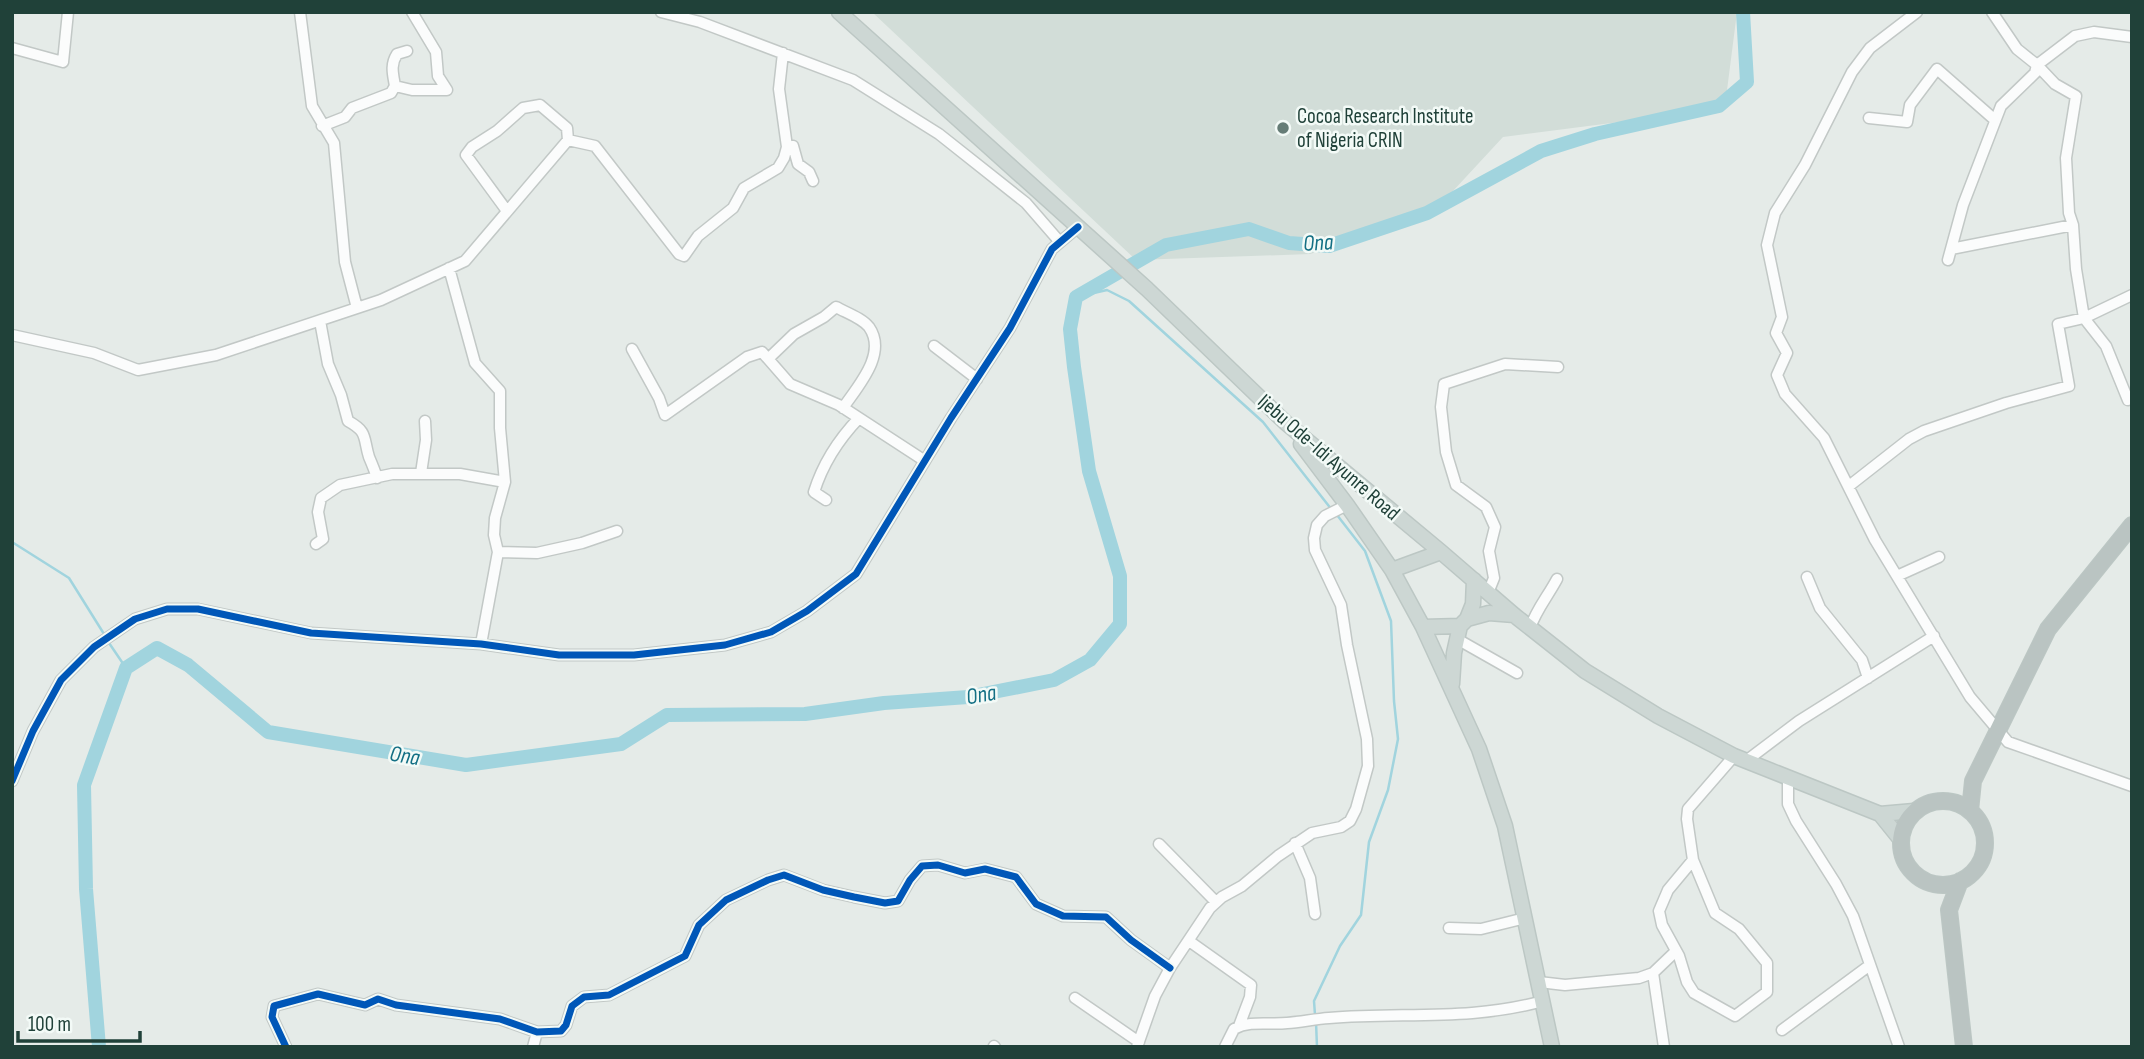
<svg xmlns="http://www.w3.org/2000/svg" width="2144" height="1059" font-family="'Sofia Sans Condensed',sans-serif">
<rect width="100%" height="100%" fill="#e5ebe8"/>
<path fill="#d2ddd8" d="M 872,12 L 1737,12 L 1726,98 L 1635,120 L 1503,137 L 1428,218 L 1310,254 L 1136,260 Z"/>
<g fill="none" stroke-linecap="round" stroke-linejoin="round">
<path stroke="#a1d4de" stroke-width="2.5" d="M 1076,297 L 1107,290 L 1129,301 L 1263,422 L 1332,510
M 12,542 L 69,578 L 104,634
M 107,640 L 126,668
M 1315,1015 L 1314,1001 L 1340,946 L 1361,915 L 1369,842 L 1388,790 L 1398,739 L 1394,701 L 1391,621 L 1365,551 L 1337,515
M 1316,1022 L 1317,1047"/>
<path stroke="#a1d4de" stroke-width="14" d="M 99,1047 L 86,889 L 84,785 L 126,668 L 157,648 L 188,665 L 268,732 L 466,765 L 621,744 L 667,715 L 805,714 L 884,703 L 968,697 L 1054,680 L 1090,660 L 1120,624 L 1120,576 L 1089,471 L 1074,367 L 1070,329 L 1076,297 L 1166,245 L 1249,229 L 1289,243 L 1329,246 L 1427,213 L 1541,151 L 1595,134 L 1719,106 L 1747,82 L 1743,12"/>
<defs>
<path id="minor" d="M 300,12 L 312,106 L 334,143 L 345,262 L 357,308
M 661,12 L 700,22 L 853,80 L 939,134 L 1026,203 L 1059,241
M 1917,12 L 1870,48 L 1852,72 L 1805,165 L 1775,213 L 1767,245 L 1782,317 L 1776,333 L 1787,353 L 1777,375 L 1785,394 L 1824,438 L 1875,540 L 1970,697 L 2008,742 L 2132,786
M 1992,12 L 2017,49 L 2037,65 L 2055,84 L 2076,96 L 2066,158 L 2069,213 L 2073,225
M 12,48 L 63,62 L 68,12
M 395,86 L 412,90 L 447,90 L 438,76 L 436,52 L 412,12
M 1869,118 L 1907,122 L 1910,105 L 1937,69 L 1995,120
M 322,126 L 345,117 L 352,108 L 391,93 L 395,86 C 393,74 390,65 397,54 L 407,51
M 787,147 L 793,146 L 798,164 L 809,172 L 813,181
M 507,211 L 466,155 L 472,147 L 497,131 L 523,108 L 540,105 L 567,128 L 568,140
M 1951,249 L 2073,225 L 2076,269 L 2084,318 L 2132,295
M 1948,260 L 1963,205 L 2001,106 L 2035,73 L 2037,65 L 2075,36 L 2094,32 L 2132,37
M 449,268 L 475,363 L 500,391 L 500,428 L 505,482 L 495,518 L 494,535 L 498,552 L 481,644
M 320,321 L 328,364 L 341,395 L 348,421 C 368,432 363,437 369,457 C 372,464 375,471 377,478
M 12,335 L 94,353 L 138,370 L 216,355 L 381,300 L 465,261 L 568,140 L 595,146 L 679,254 L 684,256 L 698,236 L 733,208 L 744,188 L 778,168 L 784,158 L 787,147 L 779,89 L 783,53
M 934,346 L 977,379
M 632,349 L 659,398 L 665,415 L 747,357 L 762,352 L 790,384 L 839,405 L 925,461
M 769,358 L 794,334 L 824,317 L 836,307 C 847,313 862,318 869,327 C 888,354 857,387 843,408
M 421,473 L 426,440 L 425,421
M 1849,486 L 1909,439 L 1924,431 L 2006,403 L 2069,386 L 2058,324 L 2084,318 L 2106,346 L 2128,400 L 2132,399
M 826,500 L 814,492 C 823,463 838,440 859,418
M 316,544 L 323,539 L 318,512 L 321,498 L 340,485 L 392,474 L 460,474 L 505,482
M 498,552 L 537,553 L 582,543 L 617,531
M 1897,576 L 1939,557
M 1807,577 L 1820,608 L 1862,660 L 1868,678
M 1488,593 L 1494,578 L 1489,551 L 1495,527 L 1486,507 L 1456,485 L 1446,452 L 1441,407 L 1444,384 L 1505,364 L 1558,367
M 1530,628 C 1536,610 1548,596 1557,579
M 1457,639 L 1517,673
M 1746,761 L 1799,721 L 1934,636
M 1788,777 L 1788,804 L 1796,821 L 1836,884 L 1853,916 L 1899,1047
M 12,781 L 33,731 L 61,680 L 94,647 L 135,619 L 167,609 L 198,609 L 311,633 L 481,644 L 559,655 L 634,655 L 725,645 L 771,632 L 807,611 L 856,574 L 951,418 L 1010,328 L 1052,249 L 1078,227
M 1295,843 L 1310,878 L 1315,914
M 1159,844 L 1216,902
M 1693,860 L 1668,890 L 1659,911 L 1662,925 L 1679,956 L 1687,982 L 1694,993 L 1735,1016 L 1767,992 L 1767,963 L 1739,929 L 1715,913 L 1693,860 L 1687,819 L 1688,809 L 1734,756
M 1449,928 L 1481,929 L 1525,918
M 1189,941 L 1251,985 L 1250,997 L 1239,1026
M 1653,973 L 1664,1047
M 1539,982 L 1565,985 L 1639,978 L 1653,973 L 1676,951
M 1075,998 L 1139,1042
M 1782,1030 L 1870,965
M 994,1046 L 995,1047
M 286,1047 L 272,1017 L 274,1006 L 318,994 L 365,1005 L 378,999 L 396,1005 L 500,1019 L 537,1032 L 561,1031 L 566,1025 L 572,1006 L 584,997 L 609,995 L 685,956 L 699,925 L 726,900 L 768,880 L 784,875 L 823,890 L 854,897 L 885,903 L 898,901 L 910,880 L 922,866 L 938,865 L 965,873 L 985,869 L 1016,877 L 1036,904 L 1063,916 L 1106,917 L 1131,940 L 1170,968
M 533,1047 L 537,1032
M 1137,1047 L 1155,996 L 1170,968 L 1210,908 L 1222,897 L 1242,886 L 1278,856 L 1312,833 L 1341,827 L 1350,821 L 1356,809 L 1368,766 L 1367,739 L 1347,645 L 1341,605 L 1315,550 L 1314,538 L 1317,525 L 1325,516 L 1347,505
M 1225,1047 L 1234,1029 C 1250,1020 1269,1025 1287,1023 C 1301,1022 1315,1019 1329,1018 C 1403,1012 1470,1021 1543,1001"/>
<path id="major" d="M 839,12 L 1147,289 L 1286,423 L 1441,552 L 1514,615 L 1585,671 L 1658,716 L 1734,756 L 1880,814 L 1914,811
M 1301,444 L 1347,505 L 1392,570 L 1423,627 L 1479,749 L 1505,826 L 1552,1047
M 1392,570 L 1441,552
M 1467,619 L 1489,613 L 1514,615
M 1423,627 L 1460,626
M 1452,684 L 1454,653 L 1460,626 L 1467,619 L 1473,604 L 1474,580
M 1880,814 L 1901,840"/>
<path id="highway" d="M1901 843a42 42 0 1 1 84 0a42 42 0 1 1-84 0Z
M 1970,811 L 1973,781 L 2048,629 L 2132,525
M 1960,881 L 1949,910 L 1964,1047"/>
</defs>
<use href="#minor" stroke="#c2c8c6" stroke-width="13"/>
<use href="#major" stroke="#bcc7c4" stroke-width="17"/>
<use href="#highway" stroke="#bcc7c4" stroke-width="18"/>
<use href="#minor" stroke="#fbfcfc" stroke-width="10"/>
<use href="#major" stroke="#cdd7d4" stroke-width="14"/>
<use href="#highway" stroke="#bac4c2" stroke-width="16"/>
<defs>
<path id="cycleway" d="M 12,781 L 33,731 L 61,680 L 94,647 L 135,619 L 167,609 L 198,609 L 311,633 L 481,644 L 559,655 L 634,655 L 725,645 L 771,632 L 807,611 L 856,574 L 951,418 L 1010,328 L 1052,249 L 1078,227
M 286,1047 L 272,1017 L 274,1006 L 318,994 L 365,1005 L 378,999 L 396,1005 L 500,1019 L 537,1032 L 561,1031 L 566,1025 L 572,1006 L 584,997 L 609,995 L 685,956 L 699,925 L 726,900 L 768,880 L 784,875 L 823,890 L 854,897 L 885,903 L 898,901 L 910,880 L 922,866 L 938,865 L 965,873 L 985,869 L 1016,877 L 1036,904 L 1063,916 L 1106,917 L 1131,940 L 1170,968"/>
</defs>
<use href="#cycleway" stroke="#f3faf7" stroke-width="11"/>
<use href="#cycleway" stroke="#0057b8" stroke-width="7"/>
</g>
<circle fill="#657c76" stroke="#f3faf7" stroke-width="2.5" cx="1283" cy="128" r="7"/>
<g text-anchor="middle" stroke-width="5" stroke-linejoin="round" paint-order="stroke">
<g font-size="21" fill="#204139" stroke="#f3faf7" text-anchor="start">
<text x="1297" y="123">Cocoa Research Institute<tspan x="1297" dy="24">of Nigeria CRIN</tspan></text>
</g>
<g font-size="21" fill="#204139" stroke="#f3faf7">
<text transform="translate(1329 457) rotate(41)" y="7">Ijebu Ode-Idi Ayunre Road</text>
</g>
<g font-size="23" font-style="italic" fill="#136f84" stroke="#f3faf7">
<text transform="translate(1318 242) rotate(-3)" y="8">Ona</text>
<text transform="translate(981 694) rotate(-10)" y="8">Ona</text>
<text transform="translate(405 755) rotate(10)" y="8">Ona</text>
</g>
</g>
<rect width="2144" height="1059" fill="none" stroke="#204139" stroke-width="28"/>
<path d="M18 1031v10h122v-10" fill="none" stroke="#204139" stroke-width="3.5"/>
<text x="28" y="1031" font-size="21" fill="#204139" stroke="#f3faf7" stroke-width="5" paint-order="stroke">100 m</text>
</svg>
